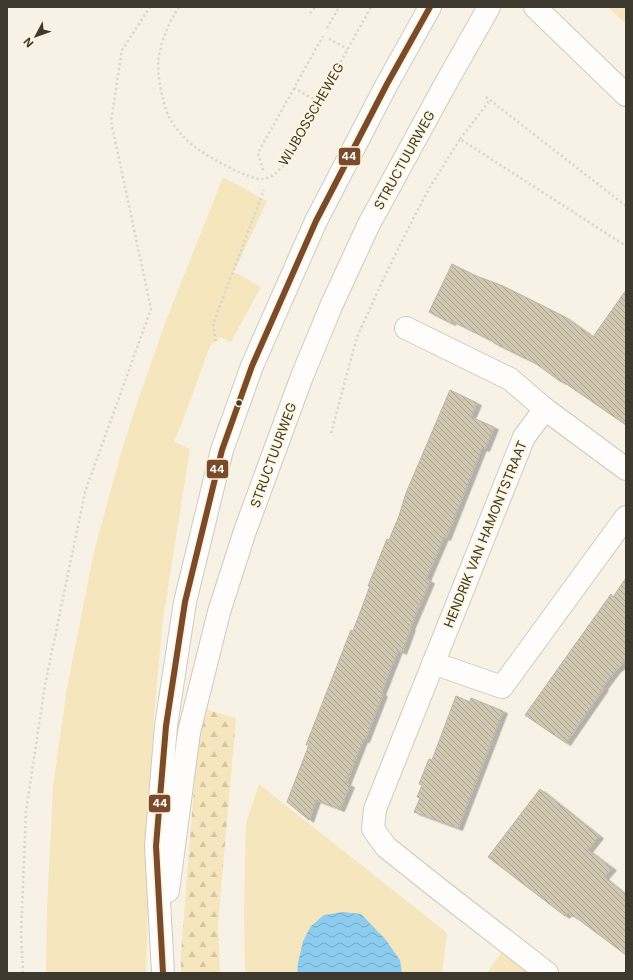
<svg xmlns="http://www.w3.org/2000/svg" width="633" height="980" font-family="Inter,sans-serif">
<defs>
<pattern id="forest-firs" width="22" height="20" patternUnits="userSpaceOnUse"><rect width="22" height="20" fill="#f5e6bd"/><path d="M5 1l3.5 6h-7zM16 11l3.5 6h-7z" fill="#d3c6a3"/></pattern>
<pattern id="water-waves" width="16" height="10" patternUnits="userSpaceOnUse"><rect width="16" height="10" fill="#8ccdef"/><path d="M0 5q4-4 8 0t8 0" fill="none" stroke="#74a7c2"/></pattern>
<pattern id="building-back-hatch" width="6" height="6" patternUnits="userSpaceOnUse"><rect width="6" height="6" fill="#cfc7af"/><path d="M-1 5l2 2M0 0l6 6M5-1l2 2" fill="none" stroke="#a9a38f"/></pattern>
<filter id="shadow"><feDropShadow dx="4.5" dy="2.5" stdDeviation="0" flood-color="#0004"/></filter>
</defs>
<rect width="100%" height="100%" fill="#f7f2e5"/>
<path fill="#f5e6bd" d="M 608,7 L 626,7 L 626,24 Z
M 223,177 L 267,201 L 234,272 L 261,287 L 231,342 L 221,337 L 210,346 L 183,420 L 174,442 L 190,449 L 163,619 L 154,714 L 152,756 L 146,973 L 46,973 L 46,963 L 47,908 L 53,787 L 66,694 L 93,556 L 120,456 L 134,412 L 164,326 Z
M 259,784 L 447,933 L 442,973 L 402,973 L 400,960 L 386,940 L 298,963 L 297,973 L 245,973 L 244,911 L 246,823 Z
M 505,947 L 531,967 L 526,973 L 487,973 Z"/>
<path fill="url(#forest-firs)" d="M 204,709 L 236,718 L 218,924 L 220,973 L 181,973 L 181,954 L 198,737 Z"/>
<path fill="url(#water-waves)" d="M 343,912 L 361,914 L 386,940 L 400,960 L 402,973 L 297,973 L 298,963 L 303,941 L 311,926 L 324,915 Z"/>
<path fill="url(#building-back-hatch)" stroke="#b9b6ab" filter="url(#shadow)" d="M 452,264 L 474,275 L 503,286 L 565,317 L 593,337 L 626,290 L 626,425 L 562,381 L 561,382 L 535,363 L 494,343 L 494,342 L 452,321 L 451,323 L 429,312 Z
M 450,390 L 477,403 L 471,417 L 494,427 L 485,449 L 482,448 L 446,538 L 444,537 L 426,579 L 430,581 L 410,628 L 411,628 L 402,652 L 398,650 L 381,693 L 383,694 L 365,740 L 363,740 L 346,783 L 350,785 L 340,809 L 316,800 L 309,820 L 287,802 L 309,745 L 306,745 L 351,630 L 353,631 L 370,586 L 368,586 L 387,539 L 389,540 L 399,516 L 406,493 Z
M 626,578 L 626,658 L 621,666 L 616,670 L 603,687 L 604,688 L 566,743 L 525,715 L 611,594 L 613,597 Z
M 456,696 L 470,702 L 471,698 L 503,711 L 458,828 L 414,812 L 420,798 L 417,797 L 422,785 L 419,784 L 429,759 L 432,760 Z
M 540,789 L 599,836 L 588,850 L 612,868 L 604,877 L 626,895 L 626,955 L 574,916 L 574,917 L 568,913 L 565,916 L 488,857 Z"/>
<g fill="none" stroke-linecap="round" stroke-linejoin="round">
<defs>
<path id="street" d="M 406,328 L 510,379 L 545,409 L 626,469
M 545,409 L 524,437 L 375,809 L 373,829 L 386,847 L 440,890 L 547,973
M 433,663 L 502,687 L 626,517"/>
<path id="secondary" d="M 535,7 L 626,95
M 168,891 L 189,732 L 219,612 L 245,531 L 301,379 L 332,304 L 369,224 L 441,92 L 489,7
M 163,973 L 156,846 L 166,726 L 185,602 L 222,450 L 252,366 L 316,221 L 387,84 L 430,7"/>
</defs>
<use href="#street" stroke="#cecabe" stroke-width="24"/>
<use href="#secondary" stroke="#cecabe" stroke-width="24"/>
<path stroke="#d5d4cd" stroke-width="2.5" stroke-dasharray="2 3" stroke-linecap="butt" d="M 179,7 C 169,22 163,37 159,55 C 156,71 162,102 169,117 C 175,129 185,139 195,147 C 207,156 250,181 263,179 C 272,178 277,172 283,166 L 371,7
M 310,13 L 315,7
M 327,28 L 339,7
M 329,39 L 348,49
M 294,88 L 319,102
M 486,97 L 626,206
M 460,139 L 490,100
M 263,170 L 258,153 L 323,36
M 216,341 L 213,324 L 264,190
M 331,433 L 357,337 L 383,280 L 414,217 L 430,187 L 460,139 L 626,246
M 23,973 L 21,934 L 26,811 L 45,685 L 85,492 L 151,309 L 111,121 L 122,50 L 150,7"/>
<use href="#street" stroke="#fefdfb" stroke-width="22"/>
<use href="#secondary" stroke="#fefdfb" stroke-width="22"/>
<defs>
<path id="bus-1" d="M 163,973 L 156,846 L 166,726 L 185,602 L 222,450 L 252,366 L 316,221 L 387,84 L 430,7"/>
</defs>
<use href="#bus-1" stroke="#fef5de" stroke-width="9"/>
<use href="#bus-1" stroke="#7a4b2a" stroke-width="6"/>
</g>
<circle fill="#3d392e" stroke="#fef5de" stroke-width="1.5" cx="239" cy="403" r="3.5"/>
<g text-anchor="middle" stroke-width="3.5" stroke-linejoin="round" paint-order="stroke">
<g font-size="13" fill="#3d392e" stroke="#fef5de">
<text transform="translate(311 114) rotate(-60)" y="5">WIJBOSSCHEWEG</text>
<text transform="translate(404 160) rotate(-61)" y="5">STRUCTUURWEG</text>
<text transform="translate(273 455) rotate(-70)" y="5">STRUCTUURWEG</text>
<text transform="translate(485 534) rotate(-68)" y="5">HENDRIK VAN HAMONTSTRAAT</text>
</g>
</g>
<g stroke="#fef5de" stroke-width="1.5">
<rect x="338" y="147" width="23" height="19" rx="4" fill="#7a4b2a"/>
<rect x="206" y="459" width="23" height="20" rx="4" fill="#7a4b2a"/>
<rect x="148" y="794" width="23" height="19" rx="4" fill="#7a4b2a"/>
</g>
<g font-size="11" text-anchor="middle" font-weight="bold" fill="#fff">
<text x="349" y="160">44</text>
<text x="217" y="473">44</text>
<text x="160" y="807">44</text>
</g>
<rect width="633" height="980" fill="none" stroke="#3d392e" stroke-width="16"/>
<g transform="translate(36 36) rotate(229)" stroke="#fef5de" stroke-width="3" paint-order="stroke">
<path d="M0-3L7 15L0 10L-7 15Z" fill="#3d392e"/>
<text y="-6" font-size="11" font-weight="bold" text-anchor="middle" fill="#3d392e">N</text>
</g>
</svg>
